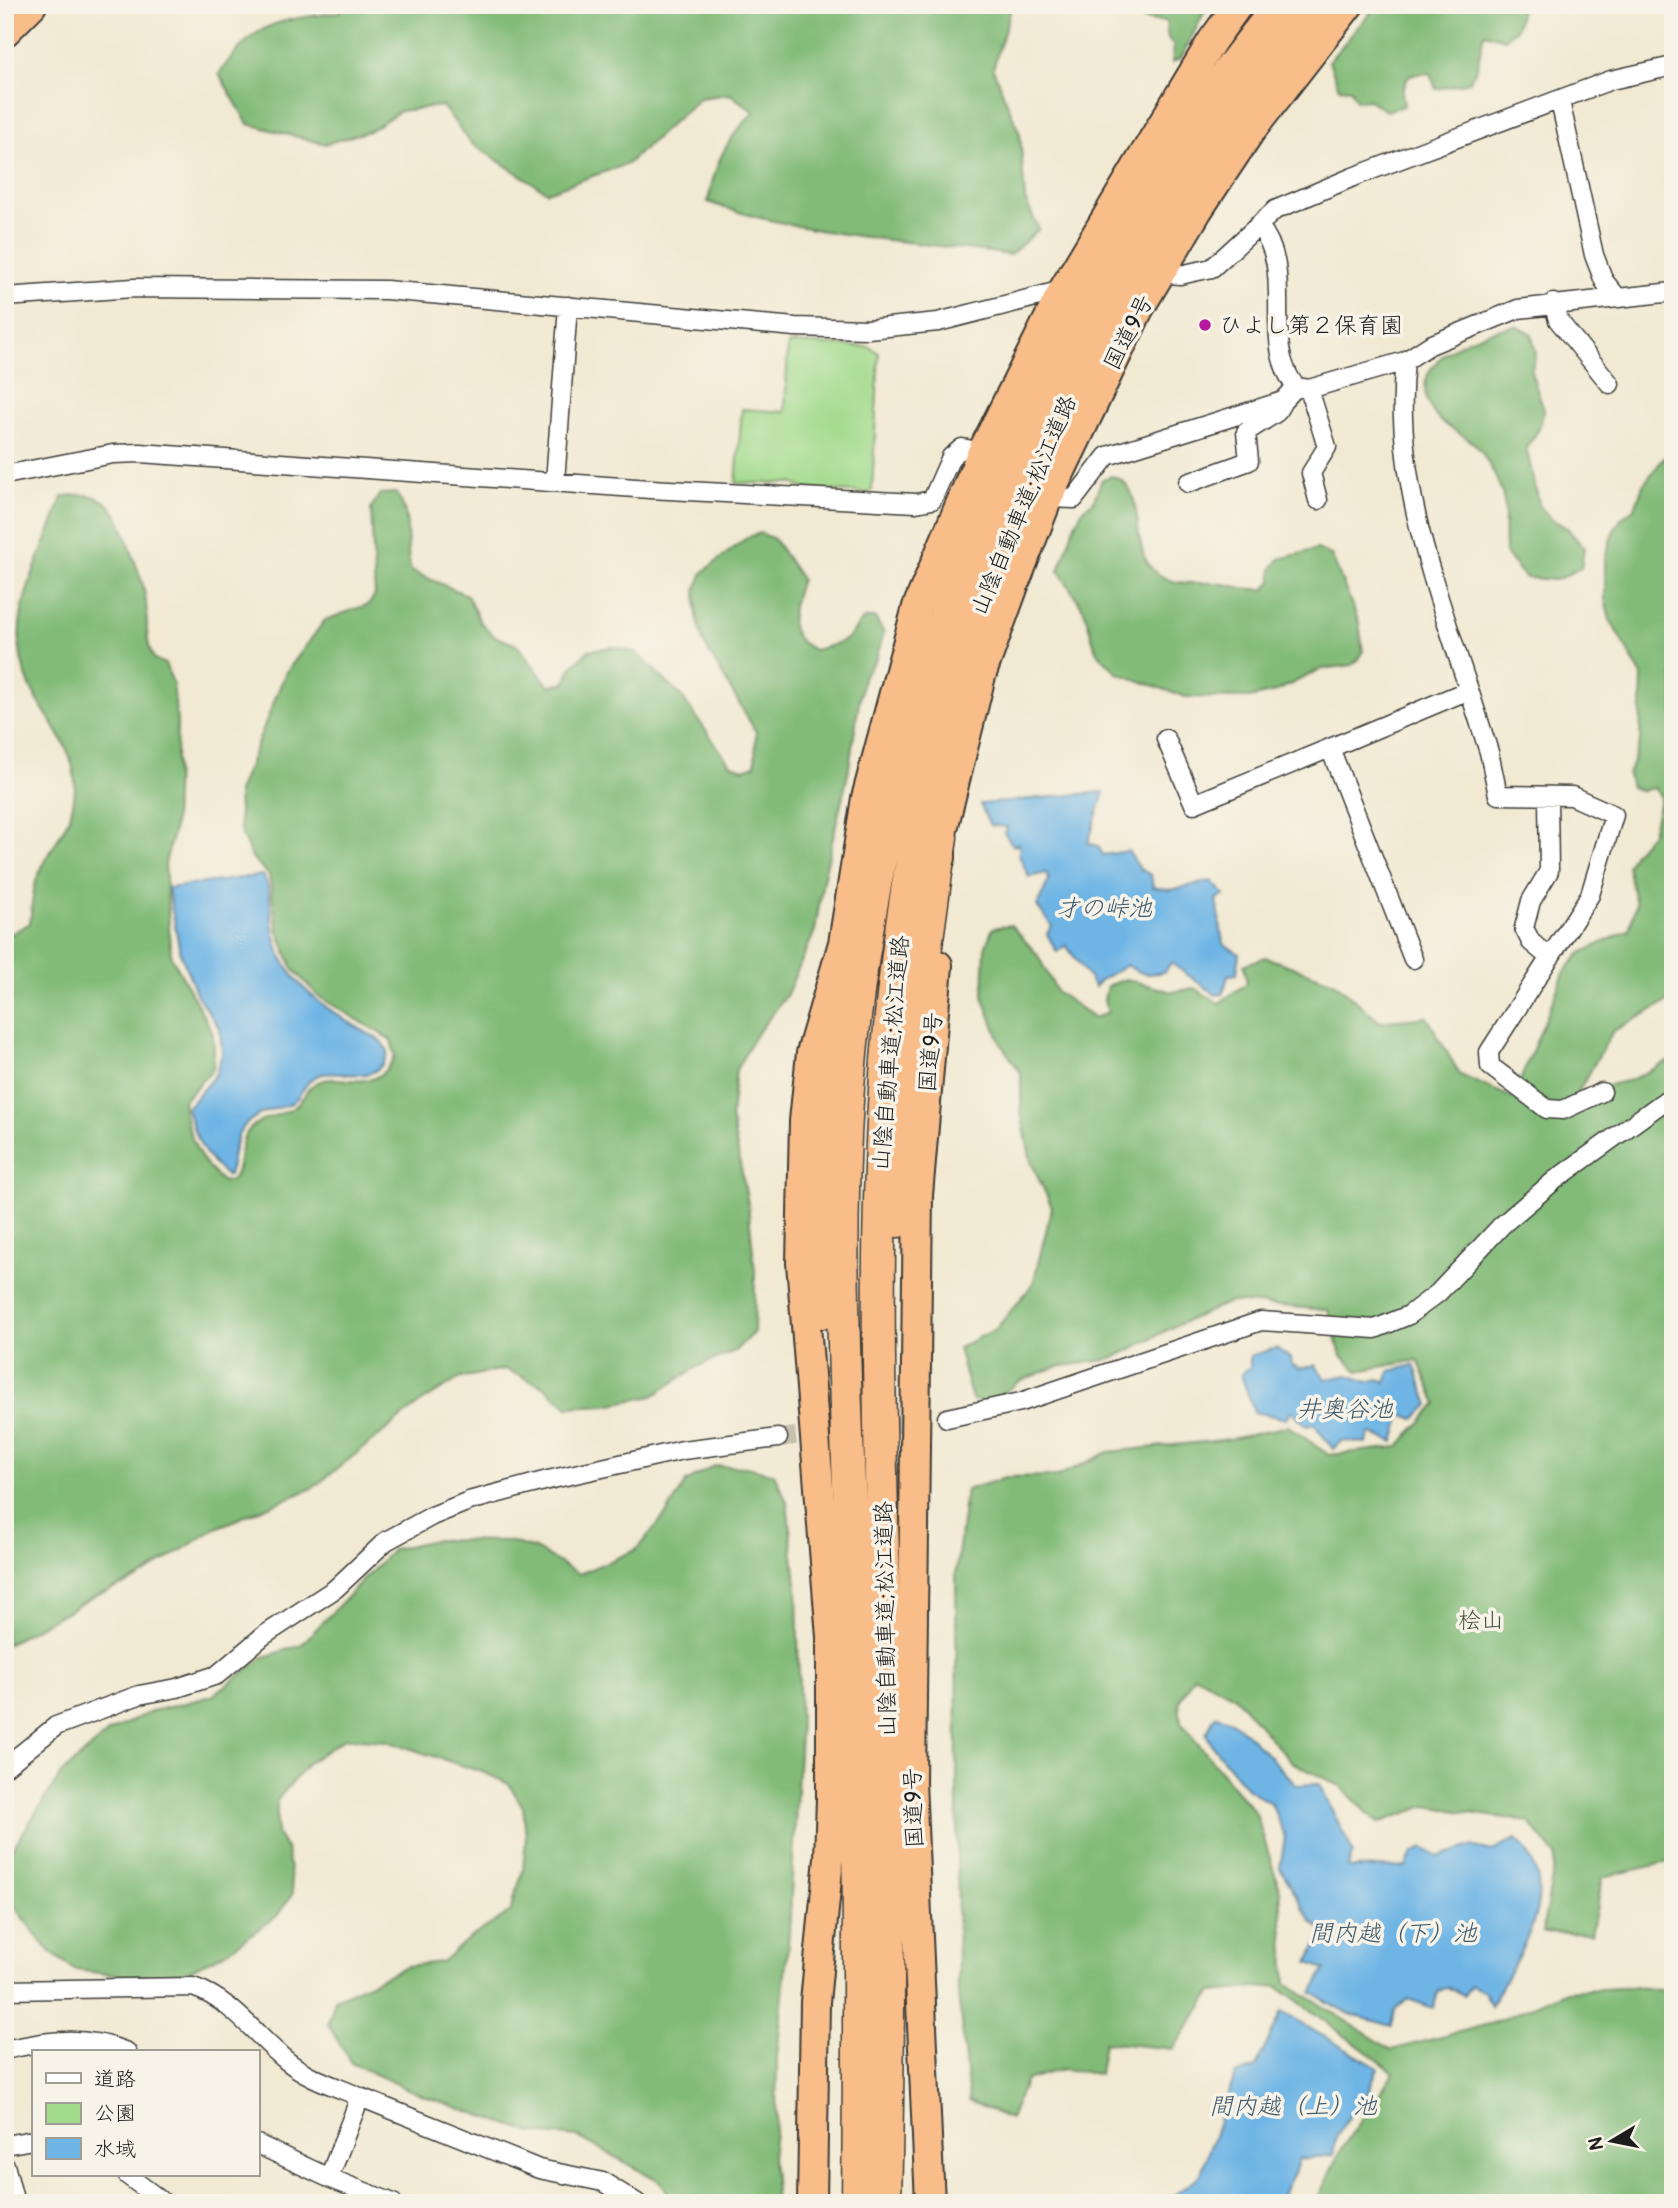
<svg xmlns="http://www.w3.org/2000/svg" width="1678" height="2208" font-family="Pangolin,'Klee One',sans-serif">
<rect width="100%" height="100%" fill="#f7f3e8"/>
<filter id="ink" filterUnits="userSpaceOnUse"><feTurbulence type="fractalNoise" baseFrequency=".0143" numOctaves="2"/><feDisplacementMap in="SourceGraphic" scale="14" xChannelSelector="R" yChannelSelector="G"/><feConvolveMatrix kernelMatrix="1 2 1 2 8 2 1 2 1" color-interpolation-filters="sRGB"/></filter>
<filter id="wash" filterUnits="userSpaceOnUse"><feTurbulence type="fractalNoise" baseFrequency=".00686" numOctaves="4" result="noise"/><feDisplacementMap in="SourceGraphic" scale="28" xChannelSelector="R" yChannelSelector="G"/><feGaussianBlur stdDeviation="1.57" result="paint"/><feColorMatrix in="noise" values="0 0 0 0 0 0 0 0 0 0 0 0 0 0 0 0 0 1.4 0 .05"/><feComposite in="paint" operator="in"/></filter>
<g filter="url(#wash)">
<rect width="100%" height="100%" fill="#f1e9d2"/>
<path fill="#a3db8d" stroke="#607c54" stroke-width="2" d="M 792,343 L 869,347 L 879,353 L 872,490 L 869,493 L 805,489 L 792,483 L 736,483 L 742,409 L 785,412 L 788,345 Z"/>
<path fill="#82bb78" stroke="#4f6c4a" stroke-width="2" d="M 342,5 L 1012,5 L 993,69 L 1020,134 L 1025,200 L 1039,229 L 1010,255 C 913,241 800,236 708,202 C 715,162 725,141 754,112 L 730,94 L 700,98 L 627,164 L 547,192 L 472,144 L 442,106 L 400,111 L 369,131 L 325,144 L 248,124 L 219,74 C 257,19 278,21 340,12 Z
M 1129,5 L 1208,5 L 1181,58 L 1172,62 L 1174,45 L 1168,39 L 1166,21 C 1150,21 1137,21 1129,5 Z
M 1377,5 L 1522,5 L 1516,29 L 1505,39 L 1484,33 L 1477,68 L 1469,82 L 1436,89 L 1430,73 L 1409,75 L 1402,92 L 1404,106 L 1386,111 L 1369,100 L 1356,101 L 1351,89 L 1339,88 L 1329,61 Z
M 1516,326 L 1532,334 L 1536,354 L 1531,372 L 1544,410 L 1539,429 L 1526,448 L 1540,507 L 1551,519 L 1567,528 L 1584,548 L 1581,568 L 1556,580 L 1526,578 L 1506,555 C 1503,540 1505,527 1505,512 C 1505,492 1493,470 1482,453 C 1472,435 1443,429 1433,412 C 1401,361 1476,332 1516,326 Z
M 1673,454 L 1673,999 L 1613,1031 L 1578,1092 L 1631,1080 L 1673,1059 L 1673,1861 L 1603,1877 L 1591,1934 L 1542,1932 L 1556,1856 L 1529,1822 L 1426,1806 L 1378,1823 L 1340,1786 L 1291,1762 L 1234,1696 L 1194,1675 L 1179,1702 L 1181,1723 L 1256,1814 L 1280,1890 L 1286,1983 L 1392,2050 L 1493,2023 L 1567,1991 L 1638,1987 L 1673,1992 L 1673,2203 L 1316,2203 L 1338,2155 L 1394,2072 L 1277,1986 L 1212,1992 L 1173,2049 L 1104,2042 L 1099,2074 L 1062,2069 L 1026,2080 L 1010,2119 L 969,2101 L 958,1992 L 956,1572 L 966,1490 L 1008,1477 L 1058,1476 L 1108,1452 L 1231,1439 L 1288,1426 L 1329,1455 L 1398,1447 L 1437,1404 L 1418,1360 L 1358,1371 L 1341,1355 L 1328,1310 L 1230,1302 L 1173,1327 L 1112,1359 L 1056,1367 L 1020,1381 L 989,1403 L 972,1400 L 958,1348 L 996,1329 L 1033,1284 L 1052,1207 L 1031,1162 L 1021,1112 L 1021,1073 L 1001,1044 L 983,996 L 985,948 L 993,928 L 1011,925 L 1037,954 L 1057,992 L 1095,1018 L 1108,1012 L 1104,1000 L 1107,986 L 1126,979 L 1172,992 L 1194,988 L 1219,1003 L 1247,983 L 1244,965 L 1265,957 L 1334,982 L 1380,1022 L 1427,1017 L 1460,1075 L 1513,1098 L 1565,971 L 1581,953 L 1629,930 L 1636,904 L 1627,866 L 1634,853 L 1652,833 L 1661,797 L 1654,788 L 1641,791 L 1631,787 L 1628,775 L 1640,742 L 1642,676 L 1610,620 L 1605,599 L 1605,558 L 1613,532 L 1622,518 L 1635,508 L 1643,485 L 1663,459 Z
M 1112,476 C 1157,489 1116,565 1173,581 C 1186,585 1203,582 1217,583 C 1234,585 1246,591 1265,589 L 1272,581 L 1272,569 L 1279,559 L 1317,549 L 1331,555 L 1359,622 L 1363,652 L 1359,659 L 1352,665 L 1321,669 L 1275,692 L 1249,698 L 1186,697 L 1117,673 L 1096,651 L 1084,610 L 1059,571 L 1075,524 L 1084,508 L 1093,502 L 1102,479 Z
M 396,493 C 414,519 403,542 411,571 L 467,595 L 480,622 L 494,636 L 517,645 L 549,686 L 565,683 L 571,668 L 589,650 L 614,647 L 635,652 L 681,696 L 730,764 L 744,769 L 755,765 L 756,732 L 703,642 L 697,616 L 696,590 L 703,572 L 748,537 L 761,533 L 774,539 L 801,579 C 792,608 780,636 815,650 C 825,647 840,644 849,637 C 859,628 858,616 875,618 L 884,633 L 876,659 L 863,677 L 848,774 L 823,880 L 815,931 L 786,996 L 753,1039 L 736,1070 L 731,1117 L 748,1204 L 755,1272 L 754,1332 L 735,1351 L 697,1367 L 653,1396 L 606,1405 L 568,1407 L 543,1386 L 505,1369 L 460,1378 L 420,1403 L 313,1488 L 216,1528 L 137,1579 L 91,1598 L 5,1645 L 5,937 L 30,923 C 32,910 32,893 36,881 C 49,845 76,825 75,783 C 74,744 42,715 28,681 C 1,616 44,558 62,497 C 110,486 119,514 132,553 C 136,566 143,581 145,595 C 149,616 143,639 154,659 L 165,664 L 173,683 L 177,723 L 174,828 L 165,864 L 171,956 L 212,1031 L 214,1047 L 213,1069 L 183,1101 C 187,1133 198,1162 223,1182 L 232,1180 C 242,1167 237,1148 246,1134 C 258,1116 276,1118 293,1108 C 302,1103 305,1090 314,1084 C 340,1068 374,1100 395,1056 L 391,1040 L 318,996 L 293,969 L 278,932 L 269,875 L 252,858 L 240,831 L 238,792 L 285,674 L 325,620 L 369,604 L 375,595 L 371,508 L 380,494 Z
M 714,1466 L 747,1467 L 774,1474 L 787,1502 L 797,1590 L 800,1733 L 789,1933 L 777,2057 L 776,2123 L 772,2157 L 776,2203 L 675,2203 L 660,2181 L 578,2137 L 533,2133 L 421,2095 L 351,2063 L 328,2024 L 335,1999 L 407,1966 L 442,1962 L 468,1939 L 510,1912 L 523,1870 L 526,1836 L 523,1807 L 509,1784 L 485,1773 L 387,1741 L 345,1738 L 308,1763 L 277,1800 L 277,1834 L 287,1850 L 293,1893 L 277,1916 L 228,1951 L 183,1974 L 132,1977 L 76,1970 L 51,1953 L 7,1898 L 10,1852 L 62,1773 L 109,1732 L 150,1712 L 212,1696 L 264,1657 L 301,1645 L 393,1549 L 434,1540 L 508,1541 L 535,1549 L 579,1574 L 636,1550 L 667,1513 L 686,1482 Z"/>
<path fill="#6eb5e5" stroke="#456880" stroke-width="2" d="M 1104,792 L 1088,843 L 1098,846 L 1103,855 L 1128,851 L 1141,870 L 1151,875 L 1153,887 L 1170,890 L 1211,881 L 1225,895 L 1216,899 L 1223,943 L 1239,954 L 1237,974 L 1228,975 L 1223,994 L 1216,995 L 1171,963 L 1164,972 C 1148,975 1140,975 1127,965 L 1099,981 L 1095,987 L 1066,945 L 1057,952 L 1047,934 L 1052,926 L 1037,906 L 1049,880 L 1046,873 L 1029,877 L 1019,855 L 1019,843 L 1014,846 L 1004,833 L 1008,827 L 990,825 L 980,804 Z
M 263,875 C 272,890 270,916 274,933 C 285,989 335,1014 381,1041 L 388,1051 C 379,1089 341,1068 319,1075 C 305,1080 303,1094 293,1102 C 287,1107 275,1108 268,1111 C 233,1124 235,1144 229,1175 L 226,1175 C 205,1160 193,1132 187,1108 L 216,1074 L 222,1054 L 220,1029 L 197,995 L 180,952 L 168,888 Z
M 1276,1348 L 1291,1358 L 1292,1365 L 1300,1368 L 1315,1365 L 1326,1379 L 1348,1375 L 1368,1382 L 1378,1379 L 1386,1382 L 1390,1371 L 1414,1365 L 1429,1405 L 1414,1419 L 1402,1414 L 1394,1442 L 1369,1433 L 1367,1443 L 1341,1441 L 1333,1449 L 1314,1424 L 1307,1426 L 1292,1411 L 1286,1419 L 1254,1412 L 1241,1374 L 1250,1367 L 1250,1356 Z
M 1215,1716 C 1237,1716 1279,1768 1296,1785 L 1319,1784 L 1353,1852 L 1348,1866 L 1351,1868 L 1406,1867 L 1412,1853 L 1424,1848 L 1438,1857 L 1471,1846 L 1493,1851 L 1516,1839 C 1568,1892 1518,1953 1491,2006 L 1485,1992 L 1471,1985 L 1464,1995 L 1447,1987 L 1438,1992 L 1433,2008 L 1408,1999 L 1395,2010 L 1392,2026 L 1349,2014 L 1312,1993 L 1325,1969 L 1308,1963 L 1323,1932 L 1312,1922 L 1280,1868 L 1285,1837 L 1271,1803 L 1248,1789 L 1214,1748 L 1206,1734 Z
M 1282,2012 L 1378,2068 L 1362,2106 L 1350,2115 L 1336,2138 L 1333,2155 L 1298,2159 L 1295,2171 L 1278,2203 L 1153,2203 L 1167,2200 L 1200,2176 L 1235,2075 L 1256,2067 Z"/>
</g>
<g filter="url(#ink)">
<g fill="none" stroke-linecap="round" stroke-linejoin="round">
<path stroke="#c6c0ae" stroke-width="18" stroke-dasharray="18 9" stroke-linecap="butt" d="M 778,1438 L 947,1418"/>
<defs>
<path id="minor" d="M 1560,101 L 1594,255 L 1604,281 L 1618,298 L 1673,292
M 1258,225 C 1298,270 1259,342 1296,387 L 1309,389 L 1405,361 L 1430,345 L 1518,309 L 1618,298
M 1159,273 L 1180,275 L 1212,268 L 1275,210 L 1353,177 L 1611,80 L 1673,66
M 5,297 L 133,288 L 386,290 L 795,327 L 868,329 L 938,322 L 1063,290
M 1553,303 L 1558,320 L 1610,384
M 1405,361 C 1392,473 1435,586 1469,690
M 1309,389 L 1327,447 L 1311,473 L 1318,500
M 5,475 L 113,454 L 140,453 L 650,489 L 916,503 L 932,500 L 951,457 L 962,448 L 982,452
M 555,482 L 568,306
M 1188,483 L 1249,461 L 1246,432 L 1276,413 L 1283,401
M 1048,498 L 1074,499 L 1107,456 L 1283,401 L 1296,387
M 1166,739 L 1194,804 L 1330,748 L 1413,959
M 1330,748 L 1469,690 L 1489,752 L 1498,795 L 1572,796 L 1614,815 L 1590,895 L 1489,1052 L 1490,1066 L 1547,1109 L 1563,1110 L 1602,1092
M 1548,797 L 1549,871 L 1531,901 L 1524,928 L 1531,942 L 1550,958
M 947,1418 L 1021,1402 L 1261,1321 L 1375,1329 L 1409,1315 L 1438,1293 L 1502,1225 L 1555,1180 L 1673,1095
M 5,1767 L 56,1726 L 139,1695 L 177,1688 L 217,1675 L 263,1636 L 335,1589 L 386,1541 L 432,1516 L 469,1501 L 548,1480 L 683,1450 L 778,1438
M 5,1990 L 193,1987 C 232,2000 256,2036 287,2061 C 308,2078 335,2086 360,2097
M 5,2050 C 48,2040 85,2035 127,2052
M 257,2144 L 329,2178 L 393,2203
M 5,2145 L 33,2140
M 5,2165 L 15,2203
M 127,2175 L 164,2203
M 329,2178 L 360,2097 L 539,2169 L 603,2182 L 637,2203"/>
<path id="trunk" d="M 5,32 L 32,5
M 941,858 L 941,837 L 981,676 L 1015,583 L 1048,498 L 1139,309 L 1198,210 L 1250,132 L 1349,5
M 812,2203 L 815,2002 L 829,1858 L 831,1798 L 831,1637 L 801,1263 L 804,1121 L 811,1053 L 843,943 L 866,798 L 917,607 L 982,452 L 1063,290 L 1212,41 L 1238,5
M 930,2203 L 911,1782 L 918,1195 L 938,965"/>
<path id="motorway" d="M 898,1221 L 912,1048 L 941,837
M 824,1312 C 817,1213 822,1111 835,1012
M 858,2203 C 860,1999 860,1795 853,1591 C 847,1403 832,1212 854,1025 C 896,653 1046,296 1280,5
M 885,2203 C 890,2002 889,1802 884,1601 C 877,1293 863,996 951,694 C 998,532 1070,375 1157,231 C 1205,151 1262,78 1319,5"/>
</defs>
<use href="#minor" stroke="#3c3b37" stroke-width="21"/>
<use href="#trunk" stroke="#3c3b37" stroke-width="32"/>
<use href="#motorway" stroke="#3c3b37" stroke-width="35"/>
<use href="#minor" stroke="#fff" stroke-width="18"/>
<use href="#trunk" stroke="#f8bd89" stroke-width="28"/>
<use href="#motorway" stroke="#f8bd89" stroke-width="32"/>
</g>
</g>
<circle fill="#b5179e" stroke="#f7f3e8" stroke-width="2.5" cx="1205" cy="325" r="7"/>
<g text-anchor="middle" stroke-width="7" stroke-linejoin="round" paint-order="stroke">
<g font-size="23" fill="#1c1c1c" stroke="#f7f3e8" text-anchor="start">
<text x="1219" y="333">ひよし第２保育園</text>
</g>
<g font-size="23" fill="#1c1c1c" stroke="#f7f3e8">
<text transform="translate(1128 332) rotate(-63)" y="8">国道9号</text>
<text transform="translate(1023 505) rotate(-67)" y="8">山陰自動車道;松江道路</text>
<text transform="translate(930 1052) rotate(-85)" y="8">国道9号</text>
<text transform="translate(890 1053) rotate(-85)" y="8">山陰自動車道;松江道路</text>
<text transform="translate(885 1619) rotate(-91)" y="8">山陰自動車道;松江道路</text>
<text transform="translate(913 1808) rotate(-92)" y="8">国道9号</text>
</g>
<g font-size="23" fill="#44553e" stroke="#f7f3e8">
<text x="1481" y="1628">桧山</text>
</g>
<g font-size="24" font-style="italic" fill="#3d596c" stroke="#f7f3e8">
<text x="1104" y="916">才の峠池</text>
<text x="1345" y="1417">井奥谷池</text>
<text x="1393" y="1941">間内越（下）池</text>
<text x="1293" y="2114">間内越（上）池</text>
</g>
</g>
<rect width="1678" height="2208" fill="none" stroke="#f7f3e8" stroke-width="28"/>
<rect x="32" y="2050" width="228" height="126" fill="#f7f3e8" stroke="#9f9d96" stroke-width="2"/>
<rect x="46" y="2073" width="35" height="10" fill="#ffffff" stroke="#9f9d96" stroke-width="2"/>
<text x="94" y="2086" font-size="21" fill="#1c1c1c">道路</text>
<rect x="46" y="2103" width="35" height="21" fill="#a3db8d" stroke="#9f9d96" stroke-width="2"/>
<text x="94" y="2120" font-size="21" fill="#1c1c1c">公園</text>
<rect x="46" y="2138" width="35" height="21" fill="#6eb5e5" stroke="#9f9d96" stroke-width="2"/>
<text x="94" y="2156" font-size="21" fill="#1c1c1c">水域</text>
<g transform="translate(1612 2141) rotate(260)" stroke="#f7f3e8" stroke-width="5" paint-order="stroke">
<path d="M0-5L12 26L0 18L-12 26Z" fill="#1c1c1c"/>
<text y="-10" font-size="19" font-weight="bold" text-anchor="middle" fill="#1c1c1c">N</text>
</g>
</svg>
